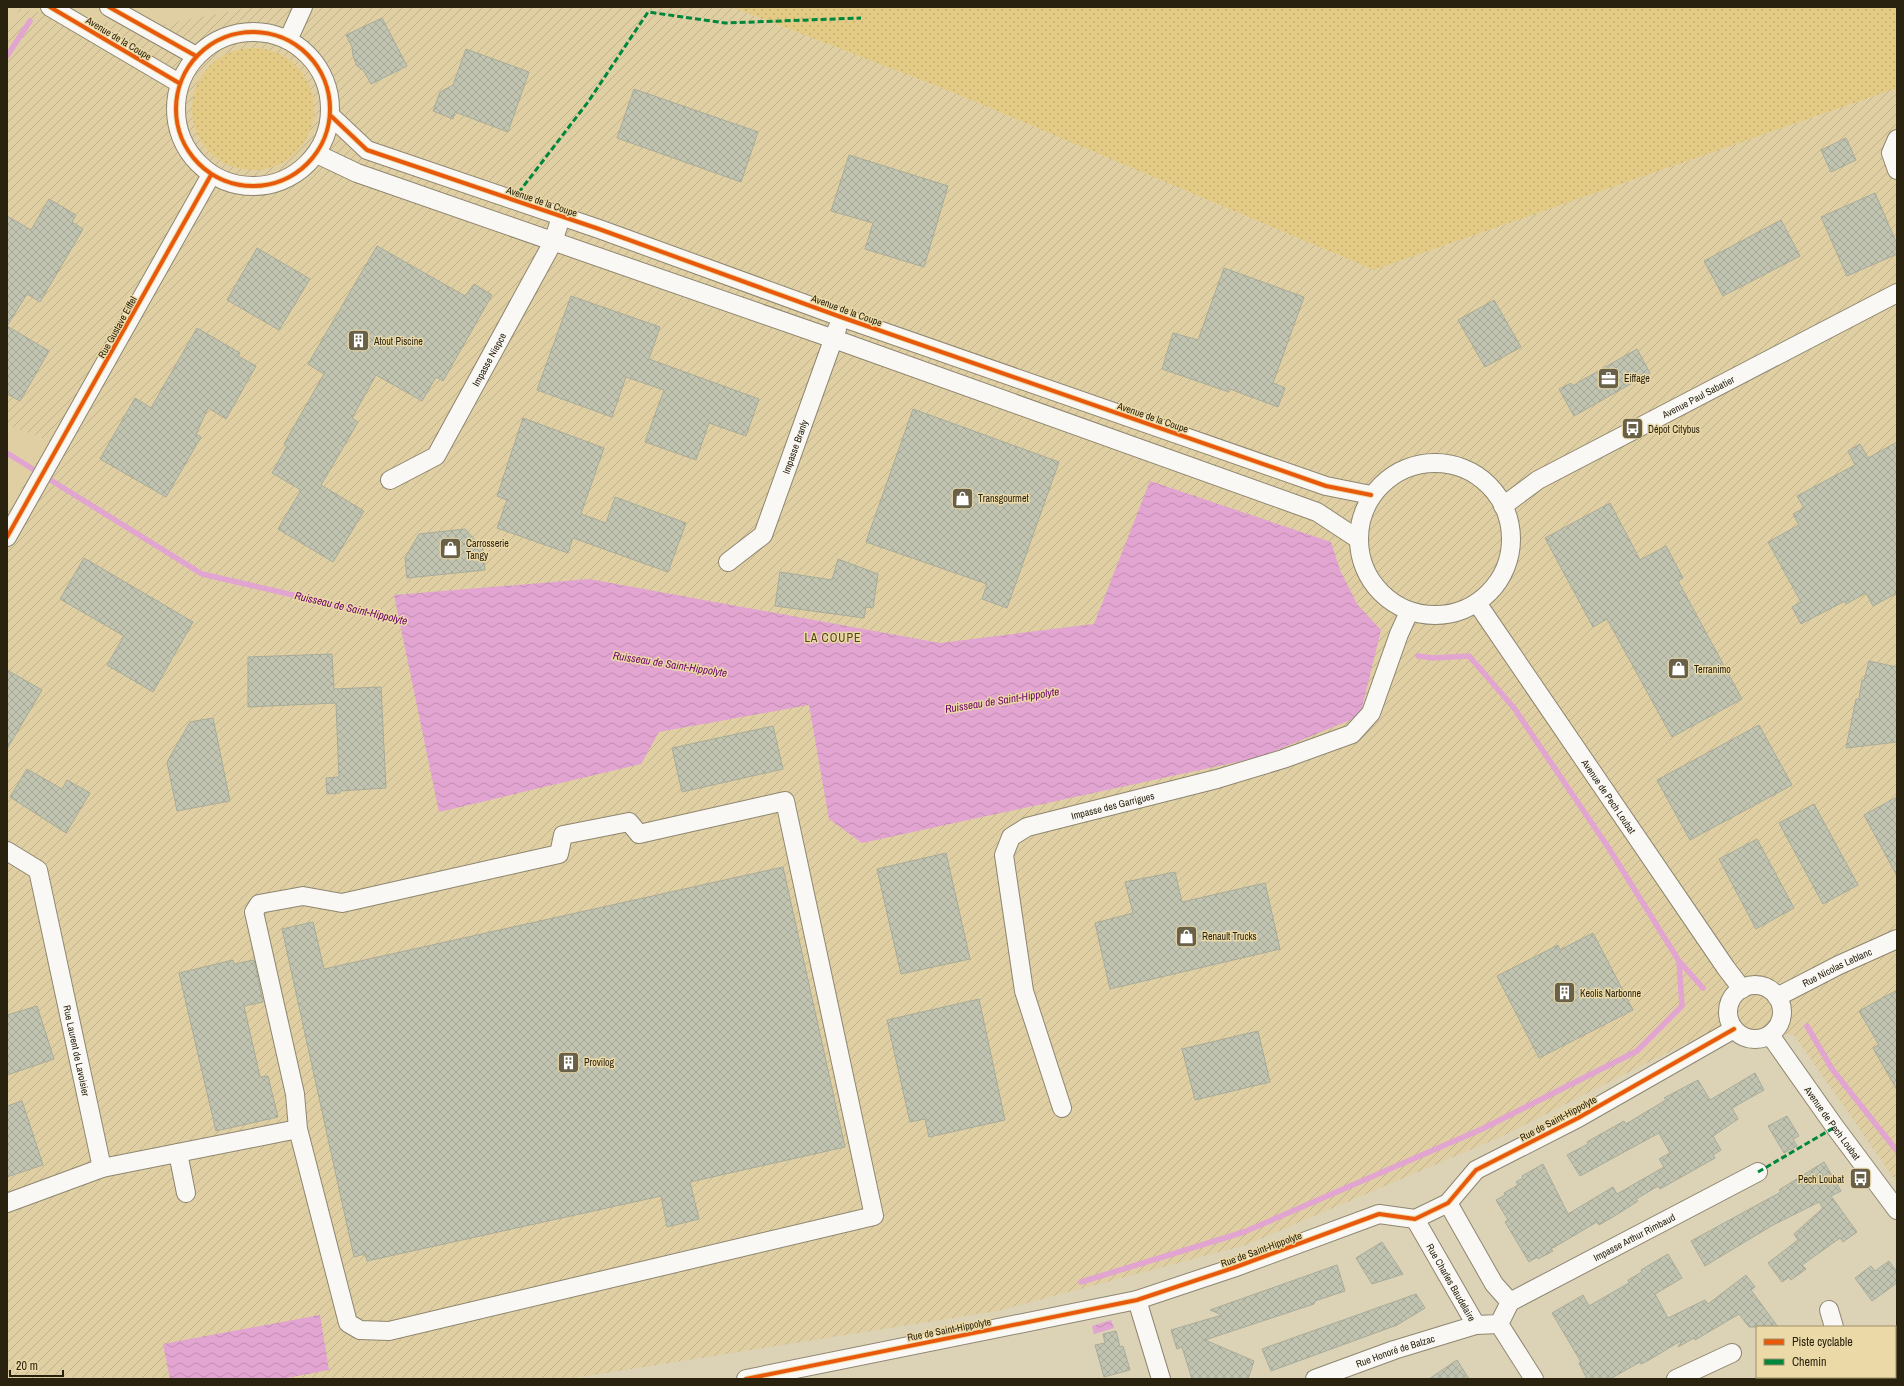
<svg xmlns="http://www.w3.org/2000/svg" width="1904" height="1386" font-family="'Archivo Narrow',sans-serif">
<defs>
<pattern id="industrial-furrows" width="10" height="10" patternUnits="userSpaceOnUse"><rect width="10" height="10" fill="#dfcfa3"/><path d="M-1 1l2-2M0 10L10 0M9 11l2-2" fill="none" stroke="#bfb18b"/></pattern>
<pattern id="grass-dots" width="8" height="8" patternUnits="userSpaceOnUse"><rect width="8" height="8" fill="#e3cb86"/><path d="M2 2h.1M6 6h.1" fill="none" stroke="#c3ae72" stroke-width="1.8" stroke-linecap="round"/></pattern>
<pattern id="water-waves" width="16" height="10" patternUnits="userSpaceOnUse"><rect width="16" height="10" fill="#e2a4d1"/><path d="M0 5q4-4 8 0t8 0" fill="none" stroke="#c28db2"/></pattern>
<pattern id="building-cross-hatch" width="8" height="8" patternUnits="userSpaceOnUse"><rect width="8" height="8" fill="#c0c4b1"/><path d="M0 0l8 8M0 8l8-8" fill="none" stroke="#a5a897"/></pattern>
</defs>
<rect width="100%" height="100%" fill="#dcd2b6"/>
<path fill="#dfcfa3" d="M 7,7 L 251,7 L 146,28 L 7,29 Z
M 7,425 L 50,441 L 7,512 Z"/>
<path fill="url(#industrial-furrows)" d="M 251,7 L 732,7 L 952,92 L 1374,270 L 1897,88 L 1897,1183 L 1794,1035 L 1720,1026 L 1505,1135 L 1246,1245 L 997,1311 L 568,1379 L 7,1379 L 7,512 L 50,441 L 7,425 L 7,29 L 20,9 L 146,28 Z"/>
<path fill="url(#grass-dots)" d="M 732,7 L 1897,7 L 1897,88 L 1374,270 L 952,92 Z
M192 109a61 61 0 1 1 122 0a61 61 0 1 1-122 0Z"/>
<path fill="url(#water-waves)" d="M 1150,481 L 1331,542 L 1340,570 L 1357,604 L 1381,630 L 1360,716 L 1260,757 L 862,843 L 829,819 L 809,705 L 659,732 L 641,764 L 439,812 L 394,595 L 589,579 L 940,643 L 1094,624 Z
M 320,1315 L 329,1370 L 281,1379 L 170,1379 L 163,1344 Z
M 1111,1320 L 1114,1328 L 1094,1334 L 1092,1326 Z"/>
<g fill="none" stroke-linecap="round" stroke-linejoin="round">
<path stroke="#e2a4d1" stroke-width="5.5" d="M 7,56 L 30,21
M 7,453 L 202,574 L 406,621
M 1418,656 L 1433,658 L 1469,656 L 1514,708 L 1608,847 L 1679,961 L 1703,988
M 1807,1026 L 1832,1069 L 1897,1151
M 1081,1282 L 1244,1232 L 1482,1129 L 1637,1051 L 1682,1006 L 1679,961"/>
</g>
<path fill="url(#building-cross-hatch)" stroke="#a9ac99" d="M 382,18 L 407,66 L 371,84 L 364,71 L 357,66 L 353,56 L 352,47 L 346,35 Z
M 466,49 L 529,72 L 508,132 L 455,112 L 453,119 L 433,111 L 440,92 L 453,85 Z
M 634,89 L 758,132 L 741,182 L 617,138 Z
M 1846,138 L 1856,160 L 1831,172 L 1821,150 Z
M 849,155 L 948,186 L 924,267 L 865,249 L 873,223 L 831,211 Z
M 1875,193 L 1897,244 L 1897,254 L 1847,276 L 1821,217 Z
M 49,199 L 76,215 L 72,222 L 83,229 L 40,302 L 27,294 L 7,326 L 49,351 L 20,401 L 7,394 L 7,216 L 31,230 Z
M 1781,220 L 1800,256 L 1723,296 L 1704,261 Z
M 377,246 L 465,296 L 474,284 L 492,295 L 443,381 L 436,377 L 422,401 L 376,375 L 352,418 L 358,422 L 321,485 L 364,511 L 333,562 L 278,529 L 301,490 L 272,473 L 287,446 L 284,444 L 324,374 L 308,364 Z
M 257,248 L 310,279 L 279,330 L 227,300 Z
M 1224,268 L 1304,297 L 1273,383 L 1285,388 L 1278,407 L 1230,389 L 1229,392 L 1162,369 L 1173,333 L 1198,340 Z
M 571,296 L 660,327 L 649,359 L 759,399 L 746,436 L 709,423 L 696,460 L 645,442 L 664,390 L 626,377 L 612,417 L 537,390 Z
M 1494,300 L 1521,347 L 1485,367 L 1458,320 Z
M 197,328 L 240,353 L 238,356 L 256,366 L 226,419 L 208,408 L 196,434 L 201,437 L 166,497 L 100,459 L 135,398 L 151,408 Z
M 1637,349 L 1650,373 L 1574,416 L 1559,389 L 1571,383 L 1572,386 Z
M 913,409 L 1059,462 L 1007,608 L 982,599 L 987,584 L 866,542 Z
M 523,418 L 604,448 L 581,514 L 606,523 L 615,497 L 686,523 L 668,572 L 573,538 L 568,553 L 497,528 L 507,500 L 497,496 Z
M 1897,442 L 1897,593 L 1873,606 L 1866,593 L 1846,604 L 1845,601 L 1801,624 L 1792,607 L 1801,602 L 1768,542 L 1799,525 L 1793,514 L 1804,508 L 1797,496 L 1855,465 L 1848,451 L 1860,444 L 1868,458 Z
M 1610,503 L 1640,560 L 1666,546 L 1683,578 L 1678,581 L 1742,699 L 1672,737 L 1607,619 L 1593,627 L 1545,538 Z
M 465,529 L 483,549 L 485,570 L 407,578 L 405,558 L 419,534 Z
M 84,558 L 193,622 L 153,692 L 107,665 L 124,636 L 60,599 Z
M 838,559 L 878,574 L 873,608 L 866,607 L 864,618 L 775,606 L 780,572 L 832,580 Z
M 332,654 L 334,689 L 381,687 L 386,788 L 340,791 L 340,793 L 327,794 L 326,778 L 339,777 L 336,703 L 248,707 L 248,657 Z
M 1869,661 L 1897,667 L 1897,742 L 1846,748 L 1856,699 L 1859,699 L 1862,680 L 1864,680 Z
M 7,670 L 42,690 L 7,749 Z
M 213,718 L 230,801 L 177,811 L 167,762 L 190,722 Z
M 1759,725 L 1792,785 L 1690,840 L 1657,780 Z
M 773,726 L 783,769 L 682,792 L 672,748 Z
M 27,769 L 62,789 L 67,780 L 90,793 L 66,833 L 10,797 Z
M 1897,797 L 1897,876 L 1864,815 Z
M 1814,804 L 1858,885 L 1823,904 L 1779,823 Z
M 1757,839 L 1794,908 L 1756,929 L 1719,859 Z
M 946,853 L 970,959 L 901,974 L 877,869 Z
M 783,867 L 845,1147 L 690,1182 L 699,1219 L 667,1227 L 661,1196 L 367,1261 L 365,1254 L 354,1257 L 282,929 L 313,922 L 324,969 Z
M 1175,872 L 1182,902 L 1265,883 L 1280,949 L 1110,989 L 1095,923 L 1133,913 L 1125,882 Z
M 1593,933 L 1633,1010 L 1539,1058 L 1497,976 L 1558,945 L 1560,950 Z
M 233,960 L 234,964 L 254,960 L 263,1002 L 244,1006 L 260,1077 L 268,1076 L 278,1117 L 216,1131 L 179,973 Z
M 1897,990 L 1897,1090 L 1873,1048 L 1879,1045 L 1859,1011 Z
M 979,999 L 1005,1120 L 929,1137 L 925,1119 L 910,1122 L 887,1020 Z
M 37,1006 L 54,1059 L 7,1075 L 7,1015 Z
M 1258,1031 L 1270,1082 L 1195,1100 L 1182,1049 Z
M 1755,1073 L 1764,1090 L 1732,1108 L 1738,1119 L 1713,1136 L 1721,1150 L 1713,1155 L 1715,1158 L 1660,1189 L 1658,1186 L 1636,1199 L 1638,1201 L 1616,1215 L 1599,1225 L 1597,1222 L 1551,1249 L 1553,1251 L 1538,1259 L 1537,1257 L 1529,1262 L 1505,1222 L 1508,1220 L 1496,1200 L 1505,1195 L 1504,1193 L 1518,1185 L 1516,1182 L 1523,1178 L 1522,1176 L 1543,1164 L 1568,1214 L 1613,1187 L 1617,1194 L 1664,1167 L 1659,1159 L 1670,1153 L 1659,1133 L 1580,1176 L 1567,1155 L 1588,1144 L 1587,1142 L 1624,1121 L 1626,1124 L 1666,1100 L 1664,1098 L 1698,1080 L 1710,1100 Z
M 22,1101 L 43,1165 L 7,1177 L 7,1106 Z
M 1787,1116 L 1799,1136 L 1793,1139 L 1797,1146 L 1784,1153 L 1768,1126 Z
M 1824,1162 L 1841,1191 L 1831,1196 L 1857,1232 L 1843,1242 L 1840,1238 L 1802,1265 L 1806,1269 L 1791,1280 L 1789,1277 L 1782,1282 L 1768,1263 L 1798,1240 L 1794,1234 L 1823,1208 L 1819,1202 L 1773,1225 L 1705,1266 L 1691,1241 L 1781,1192 L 1779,1190 Z
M 1382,1242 L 1403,1274 L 1372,1284 L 1356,1258 Z
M 1668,1254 L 1682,1278 L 1655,1294 L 1668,1318 L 1705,1300 L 1708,1304 L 1746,1275 L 1755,1287 L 1751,1290 L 1778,1327 L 1749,1327 L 1739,1314 L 1695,1340 L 1694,1338 L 1678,1347 L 1682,1340 L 1649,1360 L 1641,1364 L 1640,1362 L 1610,1379 L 1587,1379 L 1579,1363 L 1581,1362 L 1552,1313 L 1583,1295 L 1589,1306 L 1629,1283 L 1628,1280 L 1642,1272 L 1641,1270 Z
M 1889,1261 L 1897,1272 L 1897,1283 L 1872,1301 L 1855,1278 L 1871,1266 L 1875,1271 Z
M 1337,1265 L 1345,1291 L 1315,1301 L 1314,1304 L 1205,1340 L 1254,1361 L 1248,1379 L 1192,1379 L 1182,1347 L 1177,1349 L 1171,1330 L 1222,1315 L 1210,1310 Z
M 1416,1294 L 1425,1308 L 1397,1325 L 1271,1371 L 1262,1349 Z
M 1116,1331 L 1120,1347 L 1123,1346 L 1130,1370 L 1104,1377 L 1095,1345 L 1105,1343 L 1103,1334 Z
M 1457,1360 L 1469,1379 L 1429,1379 Z"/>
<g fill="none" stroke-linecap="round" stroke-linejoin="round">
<defs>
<g id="minor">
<path d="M 50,7 L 179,83"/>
<path d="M 109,7 L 196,56"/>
<circle cx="253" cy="109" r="77"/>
<path d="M 288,40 L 303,7"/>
<path d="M 331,116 L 367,150 L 599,229 L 841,317 L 1326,486 L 1371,495"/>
<path d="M 1897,139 L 1891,153 L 1897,170"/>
<path d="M 317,154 L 357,173 L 834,339 L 1317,512 L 1358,539"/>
<circle cx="1435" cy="539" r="76"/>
<path id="s1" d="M 390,480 L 436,456 L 553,242 L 561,217"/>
<path id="s2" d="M 1503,506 L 1538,480 L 1897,293"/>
<path d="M 7,537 L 211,175"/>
<path id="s3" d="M 728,562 L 763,535 L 837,329"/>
<path id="s4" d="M 1477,603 L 1726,968 L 1742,989"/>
<path id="s5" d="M 7,851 L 38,870 L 102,1168 L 7,1203"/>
<circle cx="1755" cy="1012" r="27"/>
<path id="s6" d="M 1777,997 L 1839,965 L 1897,939"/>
<path id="s7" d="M 1770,1035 L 1835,1127 L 1897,1210"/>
<path id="s8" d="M 1062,1108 L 1024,991 L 1004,855 L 1011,837 L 1027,827 L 1217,779 L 1283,759 L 1352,734 L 1371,713 L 1399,634 L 1409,612"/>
<path d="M 178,1153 L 186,1193"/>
<path d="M 102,1168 L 298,1129 L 348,1323 L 360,1330 L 389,1331 L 874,1216 L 785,801 L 639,834 L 629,822 L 563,835 L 559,854 L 342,903 L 303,896 L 259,904 L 254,912 L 295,1094 L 298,1129"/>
<path id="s9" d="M 1415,1219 L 1476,1325 L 1499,1324 L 1510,1302 L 1494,1284 L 1448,1203"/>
<path d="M 1137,1300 L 1161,1379"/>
<path id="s10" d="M 1510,1302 L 1758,1172"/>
<path d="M 1829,1310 L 1834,1327"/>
<path d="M 1499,1324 L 1534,1379"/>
<path d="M 1866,1377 L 1867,1379"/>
<path d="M 746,1379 L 1137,1300 L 1233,1268 L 1379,1214 L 1415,1219 L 1448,1203 L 1476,1170 L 1578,1118 L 1734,1029"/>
<path id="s11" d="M 1315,1379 L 1394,1350 L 1476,1325"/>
<path d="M 1676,1379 L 1732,1353"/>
</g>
</defs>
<use href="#minor" stroke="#8e8671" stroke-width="20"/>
<use href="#minor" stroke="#faf8f4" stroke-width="18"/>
<path stroke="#00873e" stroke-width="3" stroke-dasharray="6 3" stroke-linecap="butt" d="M 513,200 L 588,102 L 648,12 L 725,23 L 861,18
M 1758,1172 L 1835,1127"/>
<defs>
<path id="cycleway" d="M 50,7 L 179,83
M 109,7 L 196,56
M176 109a77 77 0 1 1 154 0a77 77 0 1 1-154 0Z
M 331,116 L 367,150 L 599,229 L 841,317 L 1326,486 L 1371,495
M 7,537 L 211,175
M 746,1379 L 1137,1300 L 1233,1268 L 1379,1214 L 1415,1219 L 1448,1203 L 1476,1170 L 1578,1118 L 1734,1029"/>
</defs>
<use href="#cycleway" stroke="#ebd9a7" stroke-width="6"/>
<use href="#cycleway" stroke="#e8590c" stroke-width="4"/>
</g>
<defs>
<symbol id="building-square" viewBox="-11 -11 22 22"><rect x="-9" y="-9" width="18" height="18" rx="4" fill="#686049" stroke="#ebd9a7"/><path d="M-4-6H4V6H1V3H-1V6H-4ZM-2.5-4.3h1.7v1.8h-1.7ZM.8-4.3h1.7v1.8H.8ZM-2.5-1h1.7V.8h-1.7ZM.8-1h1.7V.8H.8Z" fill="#fff"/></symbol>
<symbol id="office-square" viewBox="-11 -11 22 22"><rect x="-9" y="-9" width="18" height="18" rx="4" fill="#686049" stroke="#ebd9a7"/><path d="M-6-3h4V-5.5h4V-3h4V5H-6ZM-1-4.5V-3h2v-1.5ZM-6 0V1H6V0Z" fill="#fff"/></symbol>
<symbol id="bus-square" viewBox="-11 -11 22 22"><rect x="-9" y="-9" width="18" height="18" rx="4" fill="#686049" stroke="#ebd9a7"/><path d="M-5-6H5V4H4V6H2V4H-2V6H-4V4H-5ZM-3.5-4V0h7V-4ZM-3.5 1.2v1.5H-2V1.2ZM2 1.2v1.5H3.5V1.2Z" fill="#fff"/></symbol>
<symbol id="shop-square" viewBox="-11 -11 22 22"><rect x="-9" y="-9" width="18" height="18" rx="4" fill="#686049" stroke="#ebd9a7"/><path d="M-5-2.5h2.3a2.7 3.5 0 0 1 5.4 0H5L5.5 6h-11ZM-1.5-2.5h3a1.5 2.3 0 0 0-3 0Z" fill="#fff"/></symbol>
</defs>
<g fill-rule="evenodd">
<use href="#building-square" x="346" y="328" width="25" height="25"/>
<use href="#office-square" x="1596" y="366" width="25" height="25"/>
<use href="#bus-square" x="1620" y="416" width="25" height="25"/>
<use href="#shop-square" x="950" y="486" width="25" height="25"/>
<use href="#shop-square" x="438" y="536" width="25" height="25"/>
<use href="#shop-square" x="1666" y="656" width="25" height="25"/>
<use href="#shop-square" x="1174" y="924" width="25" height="25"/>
<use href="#building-square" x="1552" y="980" width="25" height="25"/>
<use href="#building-square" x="556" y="1050" width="25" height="25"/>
<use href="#bus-square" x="1848" y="1166" width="25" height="25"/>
</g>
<g text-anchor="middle" stroke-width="3" stroke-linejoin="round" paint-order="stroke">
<g font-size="10" fill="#29220f" stroke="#ebd9a7">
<text transform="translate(119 38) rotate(31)" y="4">Avenue de la Coupe</text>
<text transform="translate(542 201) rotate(19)" y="4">Avenue de la Coupe</text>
<text transform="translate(847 310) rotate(20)" y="4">Avenue de la Coupe</text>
<text transform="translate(117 327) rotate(-61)" y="4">Rue Gustave Eiffel</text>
<text dy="4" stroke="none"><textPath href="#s1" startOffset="162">Impasse Niepce</textPath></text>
<text dy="4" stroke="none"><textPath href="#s2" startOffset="224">Avenue Paul Sabatier</textPath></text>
<text transform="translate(1153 417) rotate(19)" y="4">Avenue de la Coupe</text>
<text dy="4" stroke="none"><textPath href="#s3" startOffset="138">Impasse Branly</textPath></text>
<text dy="4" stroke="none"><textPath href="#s4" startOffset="234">Avenue de Pech Loubat</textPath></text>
<text dy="4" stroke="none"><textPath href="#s8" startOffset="387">Impasse des Garrigues</textPath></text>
<text dy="4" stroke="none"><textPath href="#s6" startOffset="67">Rue Nicolas Leblanc</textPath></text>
<text dy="4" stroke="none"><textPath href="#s5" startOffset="221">Rue Laurent de Lavoisier</textPath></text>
<text transform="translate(1558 1118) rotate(-28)" y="4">Rue de Saint-Hippolyte</text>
<text dy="4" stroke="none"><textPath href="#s7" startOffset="108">Avenue de Pech Loubat</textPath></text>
<text dy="4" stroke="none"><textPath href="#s10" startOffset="140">Impasse Arthur Rimbaud</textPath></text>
<text transform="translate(1261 1249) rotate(-20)" y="4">Rue de Saint-Hippolyte</text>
<text dy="4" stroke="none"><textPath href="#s9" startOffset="73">Rue Charles Baudelaire</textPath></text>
<text transform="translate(949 1329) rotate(-11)" y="4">Rue de Saint-Hippolyte</text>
<text dy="4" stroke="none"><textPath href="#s11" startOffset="85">Rue Honoré de Balzac</textPath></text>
</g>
<g font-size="10" fill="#29220f" stroke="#ebd9a7" text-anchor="start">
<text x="374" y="345">Atout Piscine</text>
<text x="1624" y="382">Eiffage</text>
<text x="1648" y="433">Dépot Citybus</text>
<text x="978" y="502">Transgourmet</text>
<text x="466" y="547">Carrosserie<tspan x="466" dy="12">Tangy</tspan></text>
<text x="1694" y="673">Terranimo</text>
<text x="1202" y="940">Renault Trucks</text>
<text x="1580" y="997">Keolis Narbonne</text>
<text x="584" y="1066">Provilog</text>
<text x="1844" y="1183" text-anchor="end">Pech Loubat</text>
</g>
<g font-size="11" font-style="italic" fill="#6b0068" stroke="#ebd9a7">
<text transform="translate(351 608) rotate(13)" y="4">Ruisseau de Saint-Hippolyte</text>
<text transform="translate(670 664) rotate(9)" y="4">Ruisseau de Saint-Hippolyte</text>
<text transform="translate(1002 700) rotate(-9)" y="4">Ruisseau de Saint-Hippolyte</text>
</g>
<g font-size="12" letter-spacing="1" fill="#534314" stroke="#ebd9a7">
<text x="833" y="642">LA COUPE</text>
</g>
</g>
<rect width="1904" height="1386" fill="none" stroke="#29220f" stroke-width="16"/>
<rect x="1756" y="1326" width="140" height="52" fill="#ebd9a7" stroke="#9d906a"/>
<rect x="1764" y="1339" width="20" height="6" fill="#e8590c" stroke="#9d906a"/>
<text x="1792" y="1346" font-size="12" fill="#29220f">Piste cyclable</text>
<rect x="1764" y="1359" width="20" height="6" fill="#00873e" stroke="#9d906a"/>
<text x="1792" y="1366" font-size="12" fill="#29220f">Chemin</text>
<path d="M10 1370v6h53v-6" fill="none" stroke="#29220f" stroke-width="2"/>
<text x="16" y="1370" font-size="12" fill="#29220f" stroke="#ebd9a7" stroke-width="3" paint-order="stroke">20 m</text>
</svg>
